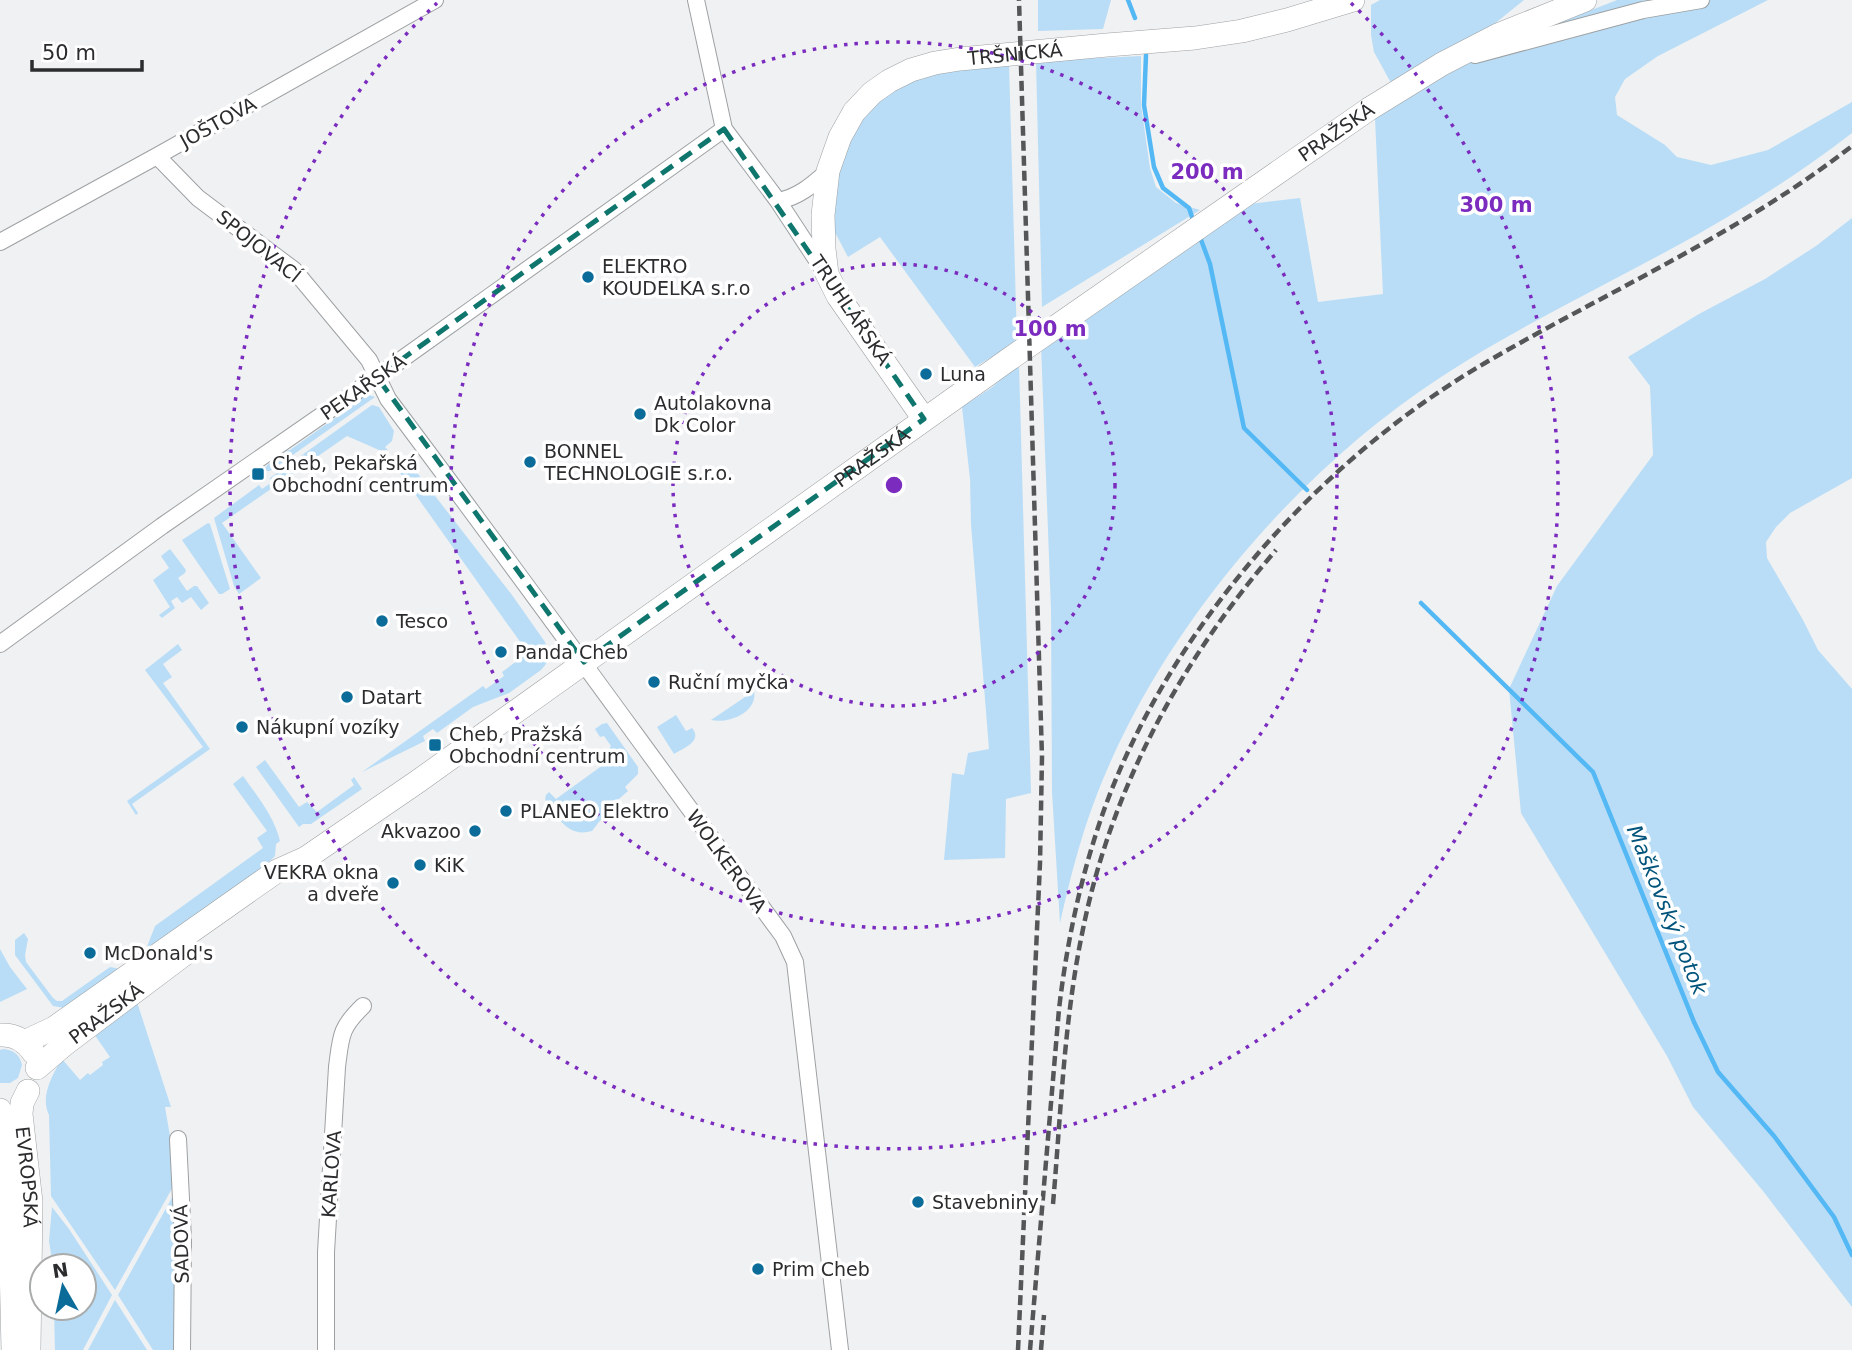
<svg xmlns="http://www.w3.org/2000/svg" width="1852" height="1350" font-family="'DejaVu Sans',sans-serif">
<rect width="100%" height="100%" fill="#eff1f3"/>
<path fill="#b9ddf6" d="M 1038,0 L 1111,0 L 1103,29 L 1038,31 Z
M 1380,0 L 1524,0 L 1493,25 L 1391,83 L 1374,52 L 1371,35 L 1371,5 Z
M 1617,0 L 1768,0 L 1658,56 L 1625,79 L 1615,97 L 1617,115 L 1665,145 L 1677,157 L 1711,165 L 1768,150 L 1852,102 L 1852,133 C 1795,177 1734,215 1671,249 C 1594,291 1514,329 1441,377 C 1293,473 1154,638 1093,805 C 1079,843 1069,883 1060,923 L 1052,792 L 1051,610 L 1041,345 L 1250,204 L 1300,198 L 1318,302 L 1383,294 L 1375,118 L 1448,74 L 1502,45 Z
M 1141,56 L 1141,105 L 1150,168 L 1156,187 L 1176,203 L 1200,210 L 1042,307 L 1036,61 Z
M 1009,64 L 1017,342 L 975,367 L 880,237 L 848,257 L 828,219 L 837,170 L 847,146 L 867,107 L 897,85 L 947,68 Z
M 1852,218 L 1852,478 L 1790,513 L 1776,527 L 1766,542 L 1767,558 L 1803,620 L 1818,650 L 1852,689 L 1852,1307 L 1763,1191 L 1693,1107 L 1667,1056 L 1521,813 L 1509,689 L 1557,586 L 1653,455 L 1650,386 L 1628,357 L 1699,314 L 1765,279 L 1816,246 Z
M 1019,364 L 1031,793 L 1006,799 L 1005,858 L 944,860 L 952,773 L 964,775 L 968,753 L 989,749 L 971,524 L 970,479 L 962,407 L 991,388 Z
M 365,394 L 375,397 L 270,471 L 267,471 L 265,468 L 279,452 L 290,450 L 342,413 L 344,406 Z
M 372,405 L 379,407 L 394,431 L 392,441 L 385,447 L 388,450 L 379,450 L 347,436 L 222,523 L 261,578 L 239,594 L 234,586 L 214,518 L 259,485 L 262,489 L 272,482 L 270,478 Z
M 401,467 L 404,470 L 412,470 L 418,474 L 512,595 L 545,642 L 548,651 L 546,664 L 541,670 L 509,693 L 473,707 L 437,733 L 433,729 L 423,736 L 425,741 L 362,772 L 483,686 L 486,689 L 504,676 L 502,672 L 528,653 L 398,470 Z
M 208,523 L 210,524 L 230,589 L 222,594 L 219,594 L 182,540 Z
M 170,549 L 186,570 L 185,573 L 178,578 L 187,591 L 194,586 L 197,586 L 209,603 L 201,610 L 191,597 L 182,603 L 177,597 L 171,601 L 175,608 L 162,618 L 159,615 L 170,607 L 153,580 L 169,568 L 161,556 Z
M 178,644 L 182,650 L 163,664 L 172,677 L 163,683 L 210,749 L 132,804 L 138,813 L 136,815 L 127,801 L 203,747 L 145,670 Z
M 754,691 C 758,712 729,724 711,720 Z
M 676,715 L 686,731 L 692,728 C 703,741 684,748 674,754 L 657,727 Z
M 607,723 L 638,767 L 638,774 L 625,787 L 628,791 L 612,805 L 592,831 C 567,838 558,817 545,799 L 546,795 L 549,792 L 556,799 L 614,757 L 609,749 L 611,746 L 604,736 L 600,737 L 595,729 L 602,724 Z
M 265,760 L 299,807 L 307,802 L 317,812 L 354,785 L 351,780 L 354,777 L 362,789 L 311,824 L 303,824 L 299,827 L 256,767 Z
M 243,776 C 257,796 274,816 280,841 L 276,844 L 275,856 L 266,865 L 145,952 L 155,926 L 263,848 L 257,838 L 267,831 L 233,784 Z
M 24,933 L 28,939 L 25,955 L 26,962 L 53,998 L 57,1001 L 62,1001 L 110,967 L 120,969 L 65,1008 L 53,1006 L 15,955 L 15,940 Z
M 0,949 L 10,967 L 27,989 L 0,1002 Z
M 137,1002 L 171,1107 L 165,1107 L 175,1165 L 174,1185 L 115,1290 L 51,1196 L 49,1115 C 40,1097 52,1075 62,1059 L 80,1080 L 88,1073 L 90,1075 L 103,1065 L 102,1062 L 110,1057 L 94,1034 Z
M 3,1049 C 14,1050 20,1055 22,1065 L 18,1078 L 10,1083 L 0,1083 L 0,1050 Z
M 174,1194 L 175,1350 L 153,1350 L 118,1295 Z
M 52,1207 L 69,1229 L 112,1295 L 83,1350 L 55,1350 L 54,1308 L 84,1308 L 84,1266 L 53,1266 L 49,1241 Z
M 115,1300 L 147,1350 L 88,1350 Z"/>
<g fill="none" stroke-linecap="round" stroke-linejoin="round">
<path stroke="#54b8f4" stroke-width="4.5" d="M 1128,0 L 1135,18
M 1146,55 L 1144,105 L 1154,167 L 1163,188 L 1189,208 L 1193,220
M 1200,237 L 1210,264 L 1244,428 L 1307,490
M 1421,603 L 1593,772 L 1694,1022 L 1718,1072 L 1774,1136 L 1834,1217 L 1852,1255"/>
<defs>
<path id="street" d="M 696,0 L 724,129 L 778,201 L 824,271
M 1475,55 L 1643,10 L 1701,0
M 157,156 L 198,198 L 294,270 L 369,360 L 388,399 C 522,577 651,757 783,936 L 795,962 L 840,1350
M 778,201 C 799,197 812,185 828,171
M 0,242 L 157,156 L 435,0
M 0,644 L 162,526 L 377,377 L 724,129
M 178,1139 L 183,1239 L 182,1350
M 326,1350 L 326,1252 L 337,1067 C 341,1036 340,1028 363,1006"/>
<g id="secondary">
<path id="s1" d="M 924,419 L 838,296 L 827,274 L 824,249 L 823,215 L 828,171 L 840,137 L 854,112 L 872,93 L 889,81 L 911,70 L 935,63 L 960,59 L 1107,45 L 1195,38 L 1242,31 L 1287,20 L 1353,0"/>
<path d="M 0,1035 C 14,1034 25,1040 33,1052"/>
<path id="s2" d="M 24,1042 L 54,1028 L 277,871 L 306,858 L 417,782 L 1008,360 L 1369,109 L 1442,64 L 1498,35 L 1585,0"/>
<path id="s3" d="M 37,1068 L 65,1044 L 186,953"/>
<path id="s4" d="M 28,1091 L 22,1103 L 21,1114 L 31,1202 L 29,1350"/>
<path d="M 0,1110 L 6,1123 L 8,1134 L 13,1350"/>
</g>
</defs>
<use href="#street" stroke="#9ea1a3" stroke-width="18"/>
<use href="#secondary" stroke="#9ea1a3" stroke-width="24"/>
<use href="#street" stroke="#fff" stroke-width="16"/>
<use href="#secondary" stroke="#fff" stroke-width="23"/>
<path stroke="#545657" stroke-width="4.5" stroke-dasharray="10 5" stroke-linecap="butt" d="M 1053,1204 C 1061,1112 1064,1019 1083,929 C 1112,786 1182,659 1276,550
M 1018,1350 L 1040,863 L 1042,757 L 1019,0
M 1030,1350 L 1059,1009 C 1067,941 1081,875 1104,810 C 1169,629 1320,459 1485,363 C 1608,291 1739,234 1852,146
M 1041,1350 L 1044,1315"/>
</g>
<path fill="none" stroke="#0f766e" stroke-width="5" stroke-dasharray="14 9" stroke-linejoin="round" d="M 724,129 L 924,419 L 584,662 L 377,377 Z"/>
<g fill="none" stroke="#7b2cbf" stroke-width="3.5" stroke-dasharray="3.5 7">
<circle cx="894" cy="485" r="221"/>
<circle cx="894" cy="485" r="443"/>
<path d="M1351 3A664 664 0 1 1 437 3"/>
</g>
<g fill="#0b6c9a" stroke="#fff" stroke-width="2.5">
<circle cx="588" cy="277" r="7"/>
<circle cx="926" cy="374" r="7"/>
<circle cx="640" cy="414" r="7"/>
<circle cx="530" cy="462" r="7"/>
<rect x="251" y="467" width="14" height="14" rx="3.5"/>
<circle cx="382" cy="621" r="7"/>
<circle cx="501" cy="652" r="7"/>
<circle cx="654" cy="682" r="7"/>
<circle cx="347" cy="697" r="7"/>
<circle cx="242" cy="727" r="7"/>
<rect x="428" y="738" width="14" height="14" rx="3.5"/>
<circle cx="506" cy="811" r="7"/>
<circle cx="475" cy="831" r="7"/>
<circle cx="420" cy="865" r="7"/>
<circle cx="393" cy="883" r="7"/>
<circle cx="90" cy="953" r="7"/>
<circle cx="918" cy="1202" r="7"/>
<circle cx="758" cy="1269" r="7"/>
</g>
<g text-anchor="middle" stroke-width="7" stroke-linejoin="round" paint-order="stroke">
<g font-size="19" fill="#2b2c2d" stroke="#fff">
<text dy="7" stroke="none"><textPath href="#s1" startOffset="520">TRŠNICKÁ</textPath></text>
<text transform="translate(218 122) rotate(-29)" y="7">JOŠTOVA</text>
<text dy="7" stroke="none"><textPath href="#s2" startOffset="1598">PRAŽSKÁ</textPath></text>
<text transform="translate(259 246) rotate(39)" y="7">SPOJOVACÍ</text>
<text transform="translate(851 310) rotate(56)" y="7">TRUHLÁŘSKÁ</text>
<text transform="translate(363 387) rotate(-35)" y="7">PEKAŘSKÁ</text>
<text dy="7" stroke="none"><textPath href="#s2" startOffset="1031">PRAŽSKÁ</textPath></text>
<text transform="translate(727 861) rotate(54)" y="7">WOLKEROVA</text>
<text dy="7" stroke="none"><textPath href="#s3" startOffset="88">PRAŽSKÁ</textPath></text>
<text transform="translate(331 1174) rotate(-86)" y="7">KARLOVA</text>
<text dy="7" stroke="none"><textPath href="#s4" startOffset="88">EVROPSKÁ</textPath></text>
<text transform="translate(181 1244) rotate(-91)" y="7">SADOVÁ</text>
</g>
<g font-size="19" fill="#2b2c2d" stroke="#fff" text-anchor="start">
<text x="602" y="273">ELEKTRO<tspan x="602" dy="22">KOUDELKA s.r.o</tspan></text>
<text x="940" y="381">Luna</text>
<text x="654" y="410">Autolakovna<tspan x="654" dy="22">Dk Color</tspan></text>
<text x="544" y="458">BONNEL<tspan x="544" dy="22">TECHNOLOGIE s.r.o.</tspan></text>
<text x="272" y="470">Cheb, Pekařská<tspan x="272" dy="22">Obchodní centrum</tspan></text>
<text x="396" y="628">Tesco</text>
<text x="515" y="659">Panda Cheb</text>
<text x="668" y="689">Ruční myčka</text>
<text x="361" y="704">Datart</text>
<text x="256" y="734">Nákupní vozíky</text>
<text x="449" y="741">Cheb, Pražská<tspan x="449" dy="22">Obchodní centrum</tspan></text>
<text x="520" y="818">PLANEO Elektro</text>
<text x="461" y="838" text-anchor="end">Akvazoo</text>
<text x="434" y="872">KiK</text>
<text x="379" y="879" text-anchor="end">VEKRA okna<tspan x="379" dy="22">a dveře</tspan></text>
<text x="104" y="960">McDonald's</text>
<text x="932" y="1209">Stavebniny</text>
<text x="772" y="1276">Prim Cheb</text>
</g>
<g font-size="21" font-style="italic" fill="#00547b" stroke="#fff">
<text transform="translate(1667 910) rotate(68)" y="7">Maškovský potok</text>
</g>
</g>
<circle cx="894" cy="485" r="10" fill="#7b2cbf" stroke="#fff" stroke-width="3.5"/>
<g font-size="21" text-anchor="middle" font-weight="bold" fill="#7b2cbf" stroke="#fff" stroke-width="7" stroke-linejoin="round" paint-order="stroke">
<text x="1207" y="179">200 m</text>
<text x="1496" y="212">300 m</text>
<text x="1050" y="336">100 m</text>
</g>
<g transform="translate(63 1287) rotate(351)"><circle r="33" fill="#ffffff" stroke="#aaabab" stroke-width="2"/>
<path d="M0-5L12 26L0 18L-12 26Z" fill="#0b6c9a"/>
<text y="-10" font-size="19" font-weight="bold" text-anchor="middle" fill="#2b2c2d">N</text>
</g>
<path d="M32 60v10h110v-10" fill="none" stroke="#2b2c2d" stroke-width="3.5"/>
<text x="42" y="60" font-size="21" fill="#2b2c2d" stroke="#ffffff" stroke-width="5" paint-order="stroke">50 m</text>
</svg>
